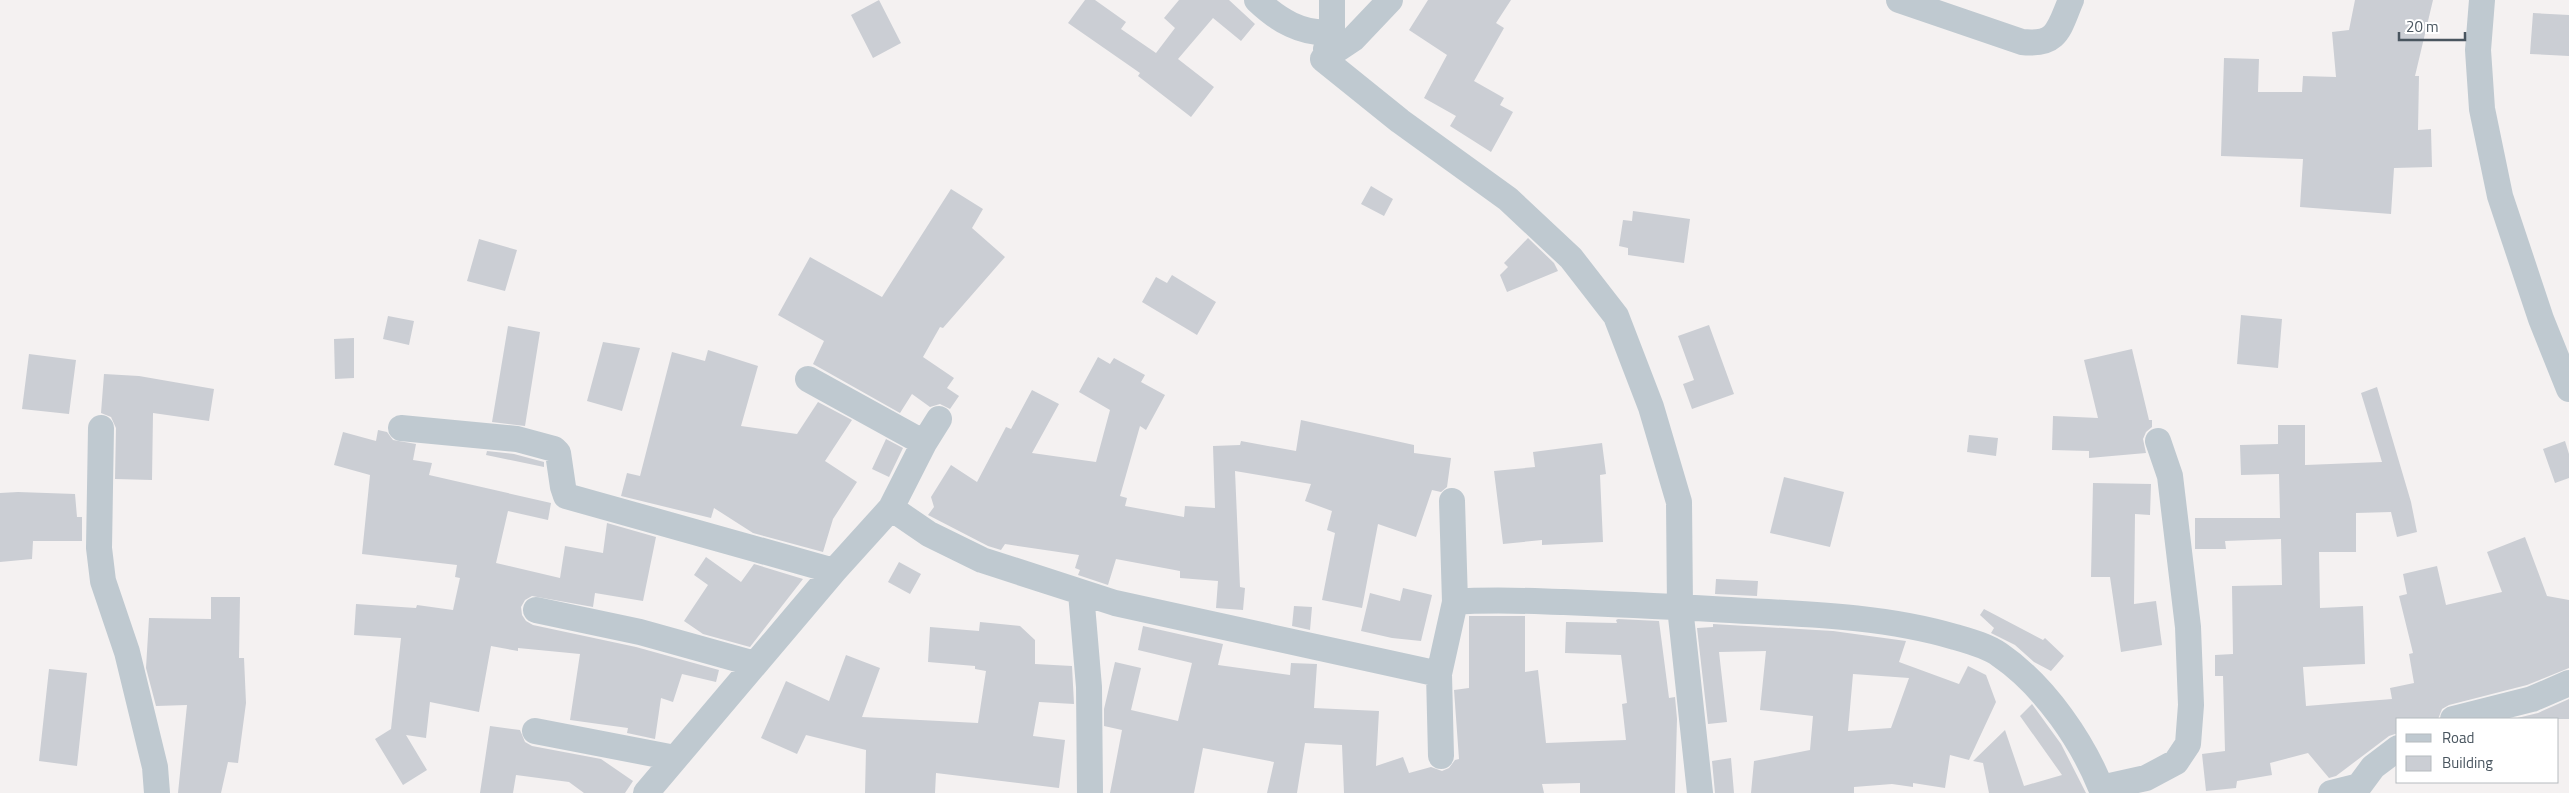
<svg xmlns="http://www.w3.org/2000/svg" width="2569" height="793" font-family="'Titillium Web',sans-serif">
<rect width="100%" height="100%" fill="#f4f1f1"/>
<path fill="#cbced4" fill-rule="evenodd" d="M 879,0 L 901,43 L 873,58 L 851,15 Z
M 1085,0 L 1095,0 L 1126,22 L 1121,29 L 1156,53 L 1175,28 L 1164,18 L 1179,0 L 1229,0 L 1255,24 L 1241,41 L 1213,18 L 1178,59 L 1214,87 L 1191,117 L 1138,76 L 1140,73 L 1068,23 Z
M 1428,0 L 1511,0 L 1496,23 L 1504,28 L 1474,81 L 1504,98 L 1500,105 L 1513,112 L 1491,152 L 1450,126 L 1456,116 L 1424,98 L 1447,55 L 1409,30 Z
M 2355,0 L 2433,0 L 2415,76 L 2419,76 L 2418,130 L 2431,129 L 2432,167 L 2394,168 L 2391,214 L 2300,207 L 2303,159 L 2221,156 L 2224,58 L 2259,59 L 2258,92 L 2302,92 L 2303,76 L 2336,77 L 2332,32 L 2349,30 Z
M 2533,13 L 2569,15 L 2569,56 L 2530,54 Z
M 1371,186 L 1393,199 L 1384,216 L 1361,204 Z
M 951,189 L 983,209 L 972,228 L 1005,257 L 943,328 L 940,327 L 923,357 L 954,378 L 947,388 L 959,396 L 950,409 L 940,404 L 930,407 L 912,394 L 900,413 L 813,364 L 824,341 L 778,315 L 810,257 L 882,297 Z
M 1633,211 L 1690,219 L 1684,263 L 1628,255 L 1628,248 L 1619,246 L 1623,220 L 1632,221 Z
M 1528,238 L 1554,263 L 1558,271 L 1507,292 L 1500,275 L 1508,267 L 1504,263 Z
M 479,239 L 517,250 L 505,291 L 467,281 Z
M 1172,275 L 1216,302 L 1197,335 L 1142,302 L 1156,277 L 1167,283 Z
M 2241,315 L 2282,319 L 2278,368 L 2237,364 Z
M 388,316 L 414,321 L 409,345 L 383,339 Z
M 1709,325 L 1734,394 L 1692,409 L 1683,384 L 1694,380 L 1678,336 Z
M 508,326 L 540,332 L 525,426 L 492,422 Z
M 354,338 L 354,378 L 335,379 L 334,339 Z
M 603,342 L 640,348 L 622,411 L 587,401 Z
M 2132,349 L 2149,420 L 2152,420 L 2152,427 L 2146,432 L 2143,439 L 2146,453 L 2089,458 L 2089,451 L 2052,450 L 2053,416 L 2098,418 L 2084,360 Z
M 708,350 L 758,366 L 741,426 L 797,434 L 818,402 L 852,420 L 825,461 L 857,482 L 833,519 L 823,552 L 753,533 L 714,508 L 711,518 L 621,496 L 627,473 L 640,476 L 672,352 L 705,361 Z
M 29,354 L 76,360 L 69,414 L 22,409 Z
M 1098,357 L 1110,364 L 1114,358 L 1145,375 L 1141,382 L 1165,395 L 1146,430 L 1140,426 L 1120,496 L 1127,498 L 1125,506 L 1184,517 L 1185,506 L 1215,508 L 1213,446 L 1240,445 L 1241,441 L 1296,451 L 1301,420 L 1414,445 L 1414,453 L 1451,458 L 1447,487 L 1441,492 L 1432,490 L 1416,537 L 1378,524 L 1362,608 L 1322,600 L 1335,533 L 1327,530 L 1332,511 L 1305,501 L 1311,484 L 1235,471 L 1240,587 L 1245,588 L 1243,610 L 1216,608 L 1218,581 L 1180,578 L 1180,571 L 1116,559 L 1108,585 L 1078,575 L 1080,570 L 1075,568 L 1079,555 L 1005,544 L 1001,550 L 988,546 L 928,515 L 934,507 L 931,497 L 951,465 L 977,482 L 1006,427 L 1011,429 L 1032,390 L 1059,404 L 1032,453 L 1096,462 L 1110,410 L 1079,392 Z
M 104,374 L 139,376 L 214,389 L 209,421 L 153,413 L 152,480 L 115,479 L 116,428 L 111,417 L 101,413 Z
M 2377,387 L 2411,502 L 2417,532 L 2397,537 L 2391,512 L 2356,513 L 2356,552 L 2319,552 L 2320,608 L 2363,606 L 2365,664 L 2303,667 L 2306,706 L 2392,699 L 2390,688 L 2414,683 L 2409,654 L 2413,653 L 2399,596 L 2407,594 L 2403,574 L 2437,566 L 2446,605 L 2502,592 L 2487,552 L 2525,537 L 2547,596 L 2569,600 L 2569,668 L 2527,685 L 2449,705 L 2442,709 L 2438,719 L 2398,719 L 2398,733 L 2389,736 L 2336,776 L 2329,778 L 2308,753 L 2270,763 L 2272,775 L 2237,781 L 2236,788 L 2206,791 L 2202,754 L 2225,751 L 2223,676 L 2215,676 L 2215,655 L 2233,654 L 2232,586 L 2282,585 L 2281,539 L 2225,541 L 2226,549 L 2195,549 L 2195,518 L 2280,518 L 2279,474 L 2241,475 L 2240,445 L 2278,444 L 2278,425 L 2305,425 L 2305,465 L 2382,462 L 2361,393 Z
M 378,430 L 387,432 L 393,440 L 416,444 L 413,460 L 432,463 L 429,475 L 551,503 L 548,520 L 508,511 L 496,563 L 560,578 L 565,546 L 603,553 L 607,523 L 656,537 L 643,601 L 595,593 L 593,607 L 532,596 L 525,600 L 521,607 L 522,615 L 526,621 L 533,625 L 636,647 L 719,670 L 716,682 L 682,674 L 673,702 L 661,698 L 655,739 L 627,733 L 628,728 L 570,720 L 580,654 L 518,648 L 518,651 L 491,646 L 479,712 L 430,702 L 426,738 L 406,735 L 427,770 L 403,785 L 375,739 L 391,729 L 401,638 L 354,635 L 356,604 L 416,608 L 417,605 L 453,610 L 460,578 L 455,577 L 457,565 L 362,554 L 370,475 L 334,465 L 343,432 L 376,441 Z
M 1969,435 L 1998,438 L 1996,456 L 1967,452 Z
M 886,439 L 903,448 L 889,477 L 872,469 Z
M 2565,441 L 2569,454 L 2569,478 L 2555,483 L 2543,449 Z
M 1602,443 L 1606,474 L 1600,475 L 1603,542 L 1542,545 L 1542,540 L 1503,544 L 1494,471 L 1535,467 L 1533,452 Z
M 487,451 L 514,454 L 544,462 L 544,467 L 486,455 Z
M 1784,477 L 1844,492 L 1830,547 L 1770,533 Z
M 2093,483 L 2151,484 L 2150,515 L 2135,514 L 2134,604 L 2156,601 L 2162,645 L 2121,652 L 2110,577 L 2091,577 Z
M 18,492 L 75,494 L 77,517 L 82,517 L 82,541 L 33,541 L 32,559 L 0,562 L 0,493 Z
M 706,557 L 741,582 L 754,564 L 803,579 L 750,647 L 703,634 L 684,621 L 708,585 L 694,575 Z
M 899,562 L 921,574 L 910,594 L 888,582 Z
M 1716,579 L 1758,581 L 1757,596 L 1715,594 Z
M 1403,588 L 1432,595 L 1421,641 L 1392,638 L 1361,631 L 1370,593 L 1400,601 Z
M 211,597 L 240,597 L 239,658 L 244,658 L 246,703 L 238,763 L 228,762 L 221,793 L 178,793 L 187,705 L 156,706 L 146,668 L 149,618 L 211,619 Z
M 1294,606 L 1312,607 L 1310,630 L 1292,626 Z
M 1984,609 L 2043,640 L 2045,638 L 2064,656 L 2051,671 L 2034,662 L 2015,645 L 1991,633 L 1994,628 L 1980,615 Z
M 1469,616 L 1525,616 L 1525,672 L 1538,670 L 1546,743 L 1626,740 L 1622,704 L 1627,703 L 1621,655 L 1565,653 L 1566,622 L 1617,623 L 1616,620 L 1618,619 L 1659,621 L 1669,698 L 1675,697 L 1677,719 L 1675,793 L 1580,793 L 1580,783 L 1542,784 L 1544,793 L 1344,793 L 1342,745 L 1305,743 L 1297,793 L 1267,793 L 1274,762 L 1203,748 L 1194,793 L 1110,793 L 1122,730 L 1104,726 L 1104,709 L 1115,662 L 1141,668 L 1131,710 L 1178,721 L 1192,663 L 1138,650 L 1143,626 L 1223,644 L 1218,665 L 1290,675 L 1291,663 L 1317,664 L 1314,708 L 1379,711 L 1376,766 L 1403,757 L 1409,773 L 1431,767 L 1442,771 L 1449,768 L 1455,760 L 1459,759 L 1454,690 L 1469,688 Z
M 980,622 L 1020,626 L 1035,640 L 1035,664 L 1072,666 L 1074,704 L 1039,702 L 1033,736 L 1065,740 L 1059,788 L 936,773 L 935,793 L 865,793 L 866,750 L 806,735 L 797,754 L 761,738 L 786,681 L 829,701 L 846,655 L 880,668 L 862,717 L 978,723 L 986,671 L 975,669 L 975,666 L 928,662 L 930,627 L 979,631 Z
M 1713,624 L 1833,631 L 1906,641 L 1899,662 L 1959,684 L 1968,666 L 1986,675 L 1996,702 L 1969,760 L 1950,755 L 1945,788 L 1913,783 L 1913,787 L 1892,784 L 1854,787 L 1854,793 L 1751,793 L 1754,761 L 1810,750 L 1813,716 L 1760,710 L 1766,651 L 1719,652 L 1727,722 L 1708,724 L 1697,628 L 1713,627 ZM 1853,674 L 1909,678 L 1891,728 L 1848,731 Z
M 49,669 L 87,673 L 77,766 L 39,761 Z
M 2569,699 L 2569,719 L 2513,719 L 2538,713 Z
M 2032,704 L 2061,744 L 2086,793 L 1989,793 L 1983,763 L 1973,761 L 2005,730 L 2024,786 L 2062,775 L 2020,716 Z
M 490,726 L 520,730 L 525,742 L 532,746 L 601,759 L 633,781 L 625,793 L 584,793 L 569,782 L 516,775 L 513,793 L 480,793 Z
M 1731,758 L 1734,793 L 1715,793 L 1712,761 Z"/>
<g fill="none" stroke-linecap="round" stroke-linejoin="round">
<path stroke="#bfc9d0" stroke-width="26" d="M 1257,0 C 1278,20 1302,35 1332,32
M 1899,0 L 2022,42 C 2058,46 2059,28 2071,0
M 2482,0 L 2478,50 L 2482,109 L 2500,196 L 2541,319 L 2569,389
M 1326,49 L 1332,32 L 1332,0
M 1323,59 L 1400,121 L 1508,199 L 1571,258 L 1616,316 L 1651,407 L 1679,502 L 1680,607 L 1700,793
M 1323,59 L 1353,39 L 1390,0
M 808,379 L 924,443
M 101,428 L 99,548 L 103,581 L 127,652 L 155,767 L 157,793
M 401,428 L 517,439 L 554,449 L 558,453 L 563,487 L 566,496 L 834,571
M 891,508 L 929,534 L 982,560 L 1115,603 L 1439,674 L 1455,602 L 1452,501
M 1081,593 L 1089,687 L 1090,793
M 1455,602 C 1491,599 1528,601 1564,602 C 1613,604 1663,606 1712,609 C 1793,614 1877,614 1955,637 C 1969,641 1988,646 2000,655 C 2045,686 2084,743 2103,793
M 536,610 L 640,632 L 755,664
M 1439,674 L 1441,756
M 2453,719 L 2532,699 L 2569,683
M 535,731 L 675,758
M 2101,788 L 2146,778 L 2176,762 L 2188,744 L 2191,705 L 2188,627 L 2170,476 L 2158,441
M 646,793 L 834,571 L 891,508 L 924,443 L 939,419
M 2331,793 L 2359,786 L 2373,767 L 2398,748"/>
</g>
<rect x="2396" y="718" width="162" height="65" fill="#ffffff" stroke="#b6bbbf"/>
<rect x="2406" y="734" width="25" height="8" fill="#bfc9d0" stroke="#b6bbbf"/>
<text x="2442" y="743" font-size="15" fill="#49555f">Road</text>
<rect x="2406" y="756" width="25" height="15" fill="#cbced4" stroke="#b6bbbf"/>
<text x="2442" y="768" font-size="15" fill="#49555f">Building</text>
<path d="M2399 32v8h66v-8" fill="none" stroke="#49555f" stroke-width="2.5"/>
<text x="2406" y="32" font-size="15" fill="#49555f" stroke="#ffffff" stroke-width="4" paint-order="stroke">20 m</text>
</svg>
